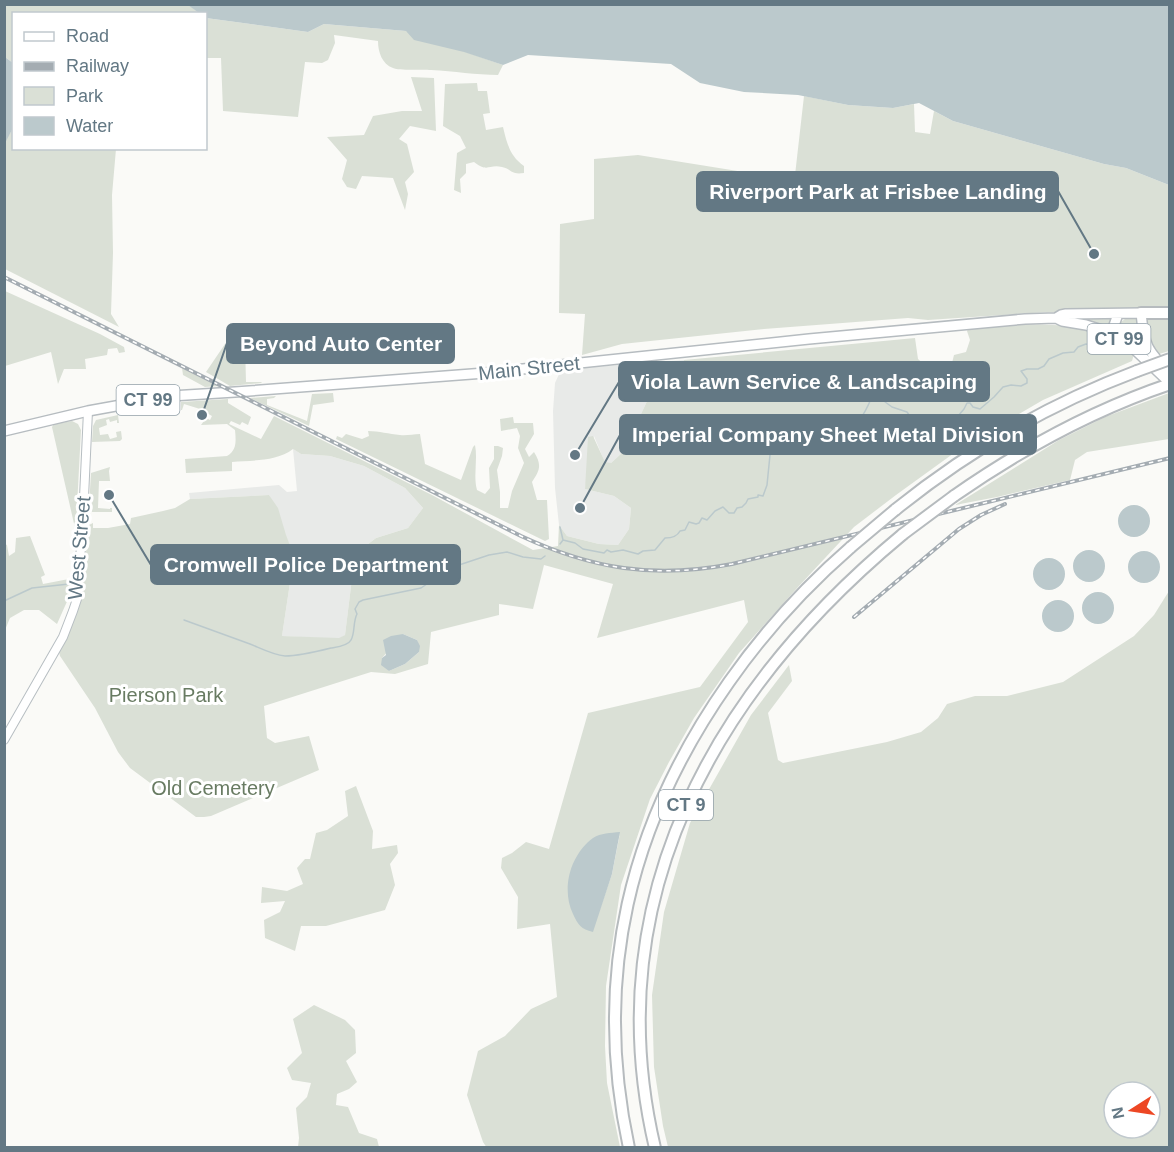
<svg xmlns="http://www.w3.org/2000/svg" width="1174" height="1152" font-family="Arial,sans-serif">
<rect width="100%" height="100%" fill="#fafaf7"/>
<path fill="#e8eae8" d="M 684,360 L 676,388 L 649,397 L 641,414 L 629,416 L 630,429 L 623,452 L 611,463 L 605,463 L 594,436 L 585,489 L 614,496 L 631,508 L 629,529 L 618,545 L 599,544 L 567,536 L 559,525 L 555,488 L 553,411 L 555,383 L 560,372 L 570,369 Z
M 293,449 L 301,454 L 330,456 L 364,466 L 405,488 L 423,508 L 408,528 L 376,538 L 355,554 L 345,635 L 339,639 L 282,636 L 294,556 L 269,495 L 190,499 L 189,493 L 279,485 L 287,492 L 297,491 Z"/>
<path fill="#dae0d6" fill-rule="evenodd" d="M 188,4 L 199,13 L 14,14 L 13,63 L 5,57 L 4,5 Z
M 206,18 L 308,32 L 324,24 L 406,31 L 503,65 L 498,75 C 476,75 454,71 431,70 C 422,69 400,71 393,68 C 382,64 378,52 378,41 L 334,35 L 335,43 L 328,60 L 322,63 L 305,62 L 298,117 L 223,111 L 221,58 L 206,58 Z
M 411,77 L 434,78 L 436,131 L 410,126 L 399,139 L 407,144 L 414,172 L 405,182 L 408,194 L 405,210 L 393,178 L 362,176 L 356,189 L 347,187 L 342,179 L 347,160 L 327,137 L 364,135 L 373,116 L 402,111 L 422,111 Z
M 477,83 L 478,91 L 487,91 L 490,113 L 483,114 L 486,130 L 503,127 C 507,144 510,156 524,166 L 524,173 C 510,175 512,169 502,167 C 488,164 488,173 474,162 L 466,164 L 466,173 L 460,179 L 461,193 L 454,190 L 457,153 L 466,148 L 460,136 L 443,126 L 445,84 Z
M 804,96 L 848,105 L 893,108 L 914,104 L 915,132 L 930,134 L 934,111 L 953,121 L 1104,164 L 1126,168 L 1169,185 L 1169,307 L 1032,313 L 928,320 L 908,318 L 764,329 L 622,344 L 582,355 L 585,314 L 559,313 L 560,224 L 594,219 L 594,159 L 638,155 L 769,176 L 795,175 Z
M 13,128 L 14,148 L 116,149 L 112,195 L 113,253 L 111,314 L 119,327 L 5,269 L 4,143 Z
M 5,291 L 100,334 L 124,347 L 125,352 L 119,353 L 117,348 L 108,349 L 107,355 L 85,359 L 86,369 L 64,369 L 58,384 L 51,352 L 5,366 Z
M 1169,313 L 1169,351 L 1156,355 L 1150,345 L 1144,317 Z
M 1065,316 L 1111,317 L 1112,321 L 1106,327 Z
M 1129,316 L 1134,317 L 1138,322 L 1150,357 L 1148,358 C 1137,349 1116,338 1121,322 Z
M 1017,324 C 1048,325 1082,323 1110,338 C 1118,343 1126,349 1134,354 L 1132,361 L 1043,400 L 961,448 L 896,495 L 854,527 L 798,587 L 739,653 L 694,718 L 669,762 L 650,799 L 621,885 L 606,986 L 605,1046 L 607,1083 L 620,1147 L 487,1148 L 483,1142 L 467,1095 L 478,1051 L 505,1036 L 531,1009 L 557,997 L 550,924 L 517,929 L 518,897 L 501,868 L 502,858 L 512,853 L 526,842 L 549,849 L 588,713 L 700,687 L 748,622 L 744,600 L 597,638 L 613,584 L 544,565 L 533,609 L 499,604 L 499,615 L 431,632 L 428,664 L 395,674 L 371,672 L 264,706 L 267,738 L 275,743 L 309,736 L 319,770 L 211,816 L 204,817 L 196,817 L 130,768 L 118,752 L 95,708 L 60,656 L 59,652 L 81,593 L 87,526 L 93,523 L 93,528 L 108,528 L 130,524 L 131,518 L 163,511 L 175,508 L 190,499 L 269,495 L 278,508 L 286,535 L 294,556 L 282,636 L 339,638 L 345,635 L 355,554 L 376,538 L 408,528 L 423,508 L 405,488 L 364,466 L 330,456 L 301,454 L 293,449 C 276,462 252,460 232,462 L 232,471 L 186,473 L 185,459 L 227,456 C 237,450 236,441 235,430 L 227,424 L 201,425 L 204,421 L 205,421 L 206,418 L 210,420 L 212,416 L 200,409 L 184,404 L 182,410 L 181,410 L 181,402 L 228,399 L 228,403 L 251,417 L 248,425 L 242,422 L 240,425 L 231,421 L 229,424 L 261,439 L 274,416 L 432,495 L 533,550 L 558,546 L 559,525 L 567,536 L 599,544 L 618,545 L 629,529 L 631,508 L 614,496 L 585,489 L 588,437 L 593,436 L 605,462 L 611,463 L 623,452 L 630,429 L 629,416 L 641,414 L 649,397 L 676,388 L 684,360 L 915,338 L 918,359 L 925,365 L 952,363 L 954,355 L 966,352 L 970,340 L 967,331 L 969,328 ZM 403,634 L 417,640 L 419,652 L 405,664 L 389,671 L 382,658 ZM 620,833 L 612,874 L 592,932 Z
M 270,332 L 269,363 L 267,340 L 264,337 L 245,344 L 246,382 L 261,382 L 262,383 L 230,386 L 206,372 L 225,344 Z
M 182,368 L 219,386 L 205,387 L 183,375 Z
M 333,393 L 334,402 L 313,405 L 309,426 L 250,398 L 276,396 L 274,398 L 267,399 L 267,405 L 307,421 L 312,394 Z
M 1169,393 L 1169,439 L 1087,452 L 1075,460 L 1070,480 L 997,497 L 955,505 L 1059,440 L 1105,417 Z
M 118,415 L 119,423 L 117,423 L 117,420 L 110,422 L 109,419 L 106,420 L 107,425 L 99,428 L 100,435 L 108,434 L 110,439 L 117,437 L 116,432 L 121,431 L 122,439 L 120,441 L 92,442 L 93,426 L 96,420 Z
M 513,417 L 514,423 L 533,423 L 534,434 L 525,449 L 529,457 L 534,452 C 542,465 540,470 532,482 L 537,500 L 547,500 L 549,539 L 545,541 L 336,439 L 337,436 L 342,438 L 346,434 L 362,439 L 369,436 L 368,431 C 379,431 389,434 400,435 C 406,436 413,434 420,434 L 425,464 L 461,480 L 473,447 L 475,445 C 478,460 473,475 477,490 L 485,494 L 490,488 L 489,468 L 494,459 L 494,446 L 498,446 L 503,448 L 502,456 L 497,470 L 500,492 L 500,508 L 508,508 L 512,491 L 524,463 L 518,448 L 520,436 L 517,428 L 501,431 L 500,419 Z
M 72,421 L 78,424 L 81,430 L 76,526 L 75,528 L 52,427 L 54,424 Z
M 110,467 L 109,471 L 110,481 L 99,481 L 98,508 L 110,509 L 110,508 L 112,508 L 112,512 L 92,512 L 89,506 L 91,473 Z
M 30,536 L 45,575 L 41,577 L 43,584 L 74,578 L 73,588 L 57,624 L 39,610 L 24,610 L 10,618 L 5,630 L 5,544 L 7,545 L 9,556 L 15,552 L 16,538 Z
M 1169,591 L 1169,1147 L 668,1147 L 663,1126 L 654,1067 L 652,995 L 664,912 L 690,823 L 751,715 L 789,665 L 792,681 L 768,713 L 778,760 L 783,763 L 887,742 L 921,732 L 938,718 L 947,704 L 975,696 L 1007,696 L 1063,682 L 1134,636 L 1154,615 ZM 1114,1092 L 1150,1092 L 1150,1128 L 1114,1128 Z
M 356,786 L 373,831 L 372,849 L 397,845 L 398,853 L 390,864 L 395,885 L 385,910 L 326,926 L 301,926 L 295,951 L 265,938 L 264,920 L 280,912 L 285,901 L 261,903 L 262,887 L 287,891 L 303,884 L 297,868 L 305,859 L 310,859 L 316,833 L 327,830 L 348,816 L 345,791 Z
M 314,1005 L 345,1020 L 355,1030 L 356,1053 L 346,1061 L 357,1082 L 349,1089 L 337,1094 L 336,1105 L 348,1107 L 359,1133 L 377,1139 L 379,1147 L 298,1147 L 299,1138 L 296,1108 L 307,1097 L 311,1083 L 292,1080 L 287,1068 L 302,1053 L 293,1019 Z"/>
<path fill="#bbc9cc" d="M 188,5 L 1169,5 L 1169,185 L 1126,168 L 1104,164 L 953,121 L 919,103 L 893,108 L 848,105 L 798,95 L 744,92 L 700,83 L 671,64 L 528,55 L 503,65 L 464,52 L 414,40 L 406,31 L 324,24 L 308,32 L 206,18 L 206,14 L 199,13 Z
M 5,57 L 13,63 L 13,128 L 5,143 Z
M1118 521a16 16 0 1 1 32 0a16 16 0 1 1-32 0Z
M1073 566a16 16 0 1 1 32 0a16 16 0 1 1-32 0Z
M1128 567a16 16 0 1 1 32 0a16 16 0 1 1-32 0Z
M1033 574a16 16 0 1 1 32 0a16 16 0 1 1-32 0Z
M1082 608a16 16 0 1 1 32 0a16 16 0 1 1-32 0Z
M1042 616a16 16 0 1 1 32 0a16 16 0 1 1-32 0Z
M 403,634 L 417,640 L 420,646 L 419,652 L 405,664 L 389,671 L 381,665 L 382,658 L 386,655 L 383,640 L 391,636 Z
M 620,832 L 612,874 L 593,932 C 581,929 578,925 573,914 C 561,889 570,855 593,838 C 601,833 610,833 620,832 Z"/>
<g fill="none" stroke-linecap="round" stroke-linejoin="round">
<path stroke="#bbc9cc" stroke-width="1.5" d="M 563,540 L 575,543 L 583,549 L 604,553 L 607,550 L 611,552 L 623,550 L 638,554 L 643,551 L 655,550 L 665,538 C 671,538 677,537 680,531 L 685,530 L 689,522 L 696,524 L 699,523 L 702,518 L 707,520 L 715,511 L 723,507 L 729,513 L 734,513 L 737,508 L 742,507 L 746,503 L 748,499 L 758,497 L 758,495 L 763,496 L 767,485 L 770,455 L 788,440 L 800,425 C 808,427 812,424 819,425 C 825,426 832,429 838,429 C 857,430 865,413 871,399 L 877,396 L 892,407 L 907,412 L 917,426 L 922,430 L 934,424 L 943,425 L 954,416 L 958,416 L 964,409 L 967,403 L 970,403 L 973,407 L 980,409 L 994,397 L 1003,387 L 1011,385 L 1021,386 L 1027,383 L 1027,379 L 1021,371 L 1027,369 L 1038,369 L 1044,366 L 1049,359 L 1063,353 L 1074,352 L 1078,347 L 1086,344 L 1113,346
M 560,544 L 563,540 L 560,527
M 4,601 L 32,588 L 69,584
M 184,620 C 206,628 228,636 250,644 C 260,648 273,655 285,656 C 296,656 319,651 331,648 C 337,647 348,646 351,640 C 355,634 353,621 357,614 L 355,609 L 359,602 L 363,600 L 421,588 L 446,571 L 459,565 L 489,555 L 507,552 L 523,557 L 541,559 L 545,556"/>
<defs>
<path id="secondary" d="M 4,740 L 63,637 L 73,611 L 77,599 L 83,519 L 88,411"/>
<path id="primary" d="M 1056,318 L 1061,315 L 1066,314 L 1141,313 C 1144,345 1147,351 1170,373
M 1111,334 L 1118,314
M 4,431 L 88,411 L 171,396 L 235,392 L 485,373 L 809,339 L 1025,319 L 1056,318 L 1062,321 L 1086,325 L 1105,331 L 1132,347 L 1170,383"/>
<path id="highway" d="M 1141,313 L 1170,313
M 954,496 C 1020,450 1093,410 1170,384
M 895,510 C 968,451 1049,404 1137,371
M 629,1148 C 592,977 629,824 729,682 C 764,632 805,587 851,547
M 655,1148 C 596,898 715,690 903,534"/>
</defs>
<use href="#secondary" stroke="#b7bec2" stroke-width="10"/>
<use href="#primary" stroke="#b6bcc0" stroke-width="12"/>
<use href="#highway" stroke="#b6bbbe" stroke-width="14"/>
<use href="#secondary" stroke="#fff" stroke-width="8"/>
<use href="#primary" stroke="#fff" stroke-width="9"/>
<use href="#highway" stroke="#fff" stroke-width="10"/>
<defs>
<path id="rail" d="M 4,277 L 521,536 C 592,569 654,579 732,564 L 1170,458
M 854,617 L 959,529 L 981,515 L 1005,504"/>
</defs>
<use href="#rail" stroke="#a4acb2" stroke-width="4"/>
<use href="#rail" stroke="#fff" stroke-width="1.5" stroke-dasharray="4.5" stroke-linecap="butt"/>
<defs>
<path id="highway-bridge" d="M 1137,371 L 1170,359
M 903,534 L 954,496
M 851,547 L 895,510"/>
</defs>
<use href="#highway-bridge" stroke="#b6bbbe" stroke-width="14" stroke-linecap="butt"/>
<use href="#highway-bridge" stroke="#fff" stroke-width="10"/>
</g>
<g text-anchor="middle" stroke-width="6" stroke-linejoin="round" paint-order="stroke">
<g fill="#fff" stroke="#92a0a9" stroke-width="1.5">
<rect x="1087.5" y="324" width="63" height="30" rx="4.5"/>
<rect x="116.5" y="385" width="63" height="30" rx="4.5"/>
<rect x="659" y="790" width="54" height="30" rx="4.5"/>
</g>
<g font-size="18" font-weight="bold" fill="#637884">
<text x="1119" y="345">CT 99</text>
<text x="148" y="406">CT 99</text>
<text x="686" y="811">CT 9</text>
</g>
<g font-size="20" fill="#637884" stroke="#fff">
<text transform="translate(529 368) rotate(-6)" y="7">Main Street</text>
<text transform="translate(79 548) rotate(-85)" y="7">West Street</text>
</g>
<g font-size="20" fill="#687b62" stroke="#fff">
<text x="166" y="702">Pierson Park</text>
<text x="213" y="795">Old Cemetery</text>
</g>
</g>
<path fill="none" stroke="#637884" stroke-width="2" d="M1094 254L1058 191M202 415L227 343M575 455L619 382M580 508L620 435M109 495L151 565"/>
<g fill="#637884" stroke="#fff" stroke-width="2">
<circle cx="1094" cy="254" r="6"/>
<circle cx="202" cy="415" r="6"/>
<circle cx="575" cy="455" r="6"/>
<circle cx="580" cy="508" r="6"/>
<circle cx="109" cy="495" r="6"/>
</g>
<g fill="#637884" stroke="#637884" stroke-width="2">
<rect x="697" y="172" width="361" height="39" rx="6"/>
<rect x="227" y="324" width="227" height="39" rx="6"/>
<rect x="619" y="362" width="370" height="39" rx="6"/>
<rect x="620" y="415" width="416" height="39" rx="6"/>
<rect x="151" y="545" width="309" height="39" rx="6"/>
</g>
<g font-size="21" text-anchor="middle" font-weight="bold" fill="#fff">
<text x="878" y="199">Riverport Park at Frisbee Landing</text>
<text x="341" y="351">Beyond Auto Center</text>
<text x="804" y="389">Viola Lawn Service &amp; Landscaping</text>
<text x="828" y="442">Imperial Company Sheet Metal Division</text>
<text x="306" y="572">Cromwell Police Department</text>
</g>
<rect width="1174" height="1152" fill="none" stroke="#637884" stroke-width="12"/>
<rect x="12" y="12" width="195" height="138" fill="#ffffff" stroke="#c1c9ce" stroke-width="1.5"/>
<rect x="24" y="32" width="30" height="9" fill="#ffffff" stroke="#c1c9ce" stroke-width="1.5"/>
<text x="66" y="42" font-size="18" fill="#637884">Road</text>
<rect x="24" y="62" width="30" height="9" fill="#a4acb2" stroke="#c1c9ce" stroke-width="1.5"/>
<text x="66" y="72" font-size="18" fill="#637884">Railway</text>
<rect x="24" y="87" width="30" height="18" fill="#dae0d6" stroke="#c1c9ce" stroke-width="1.5"/>
<text x="66" y="102" font-size="18" fill="#637884">Park</text>
<rect x="24" y="117" width="30" height="18" fill="#bbc9cc" stroke="#c1c9ce" stroke-width="1.5"/>
<text x="66" y="132" font-size="18" fill="#637884">Water</text>
<g transform="translate(1132 1110) rotate(258)"><circle r="28" fill="#ffffff" stroke="#c1c9ce" stroke-width="1.5"/>
<path d="M0-4.5L10 22L0 15L-10 22Z" fill="#ed4724"/>
<text y="-9" font-size="16" font-weight="bold" text-anchor="middle" fill="#637884">N</text>
</g>
</svg>
